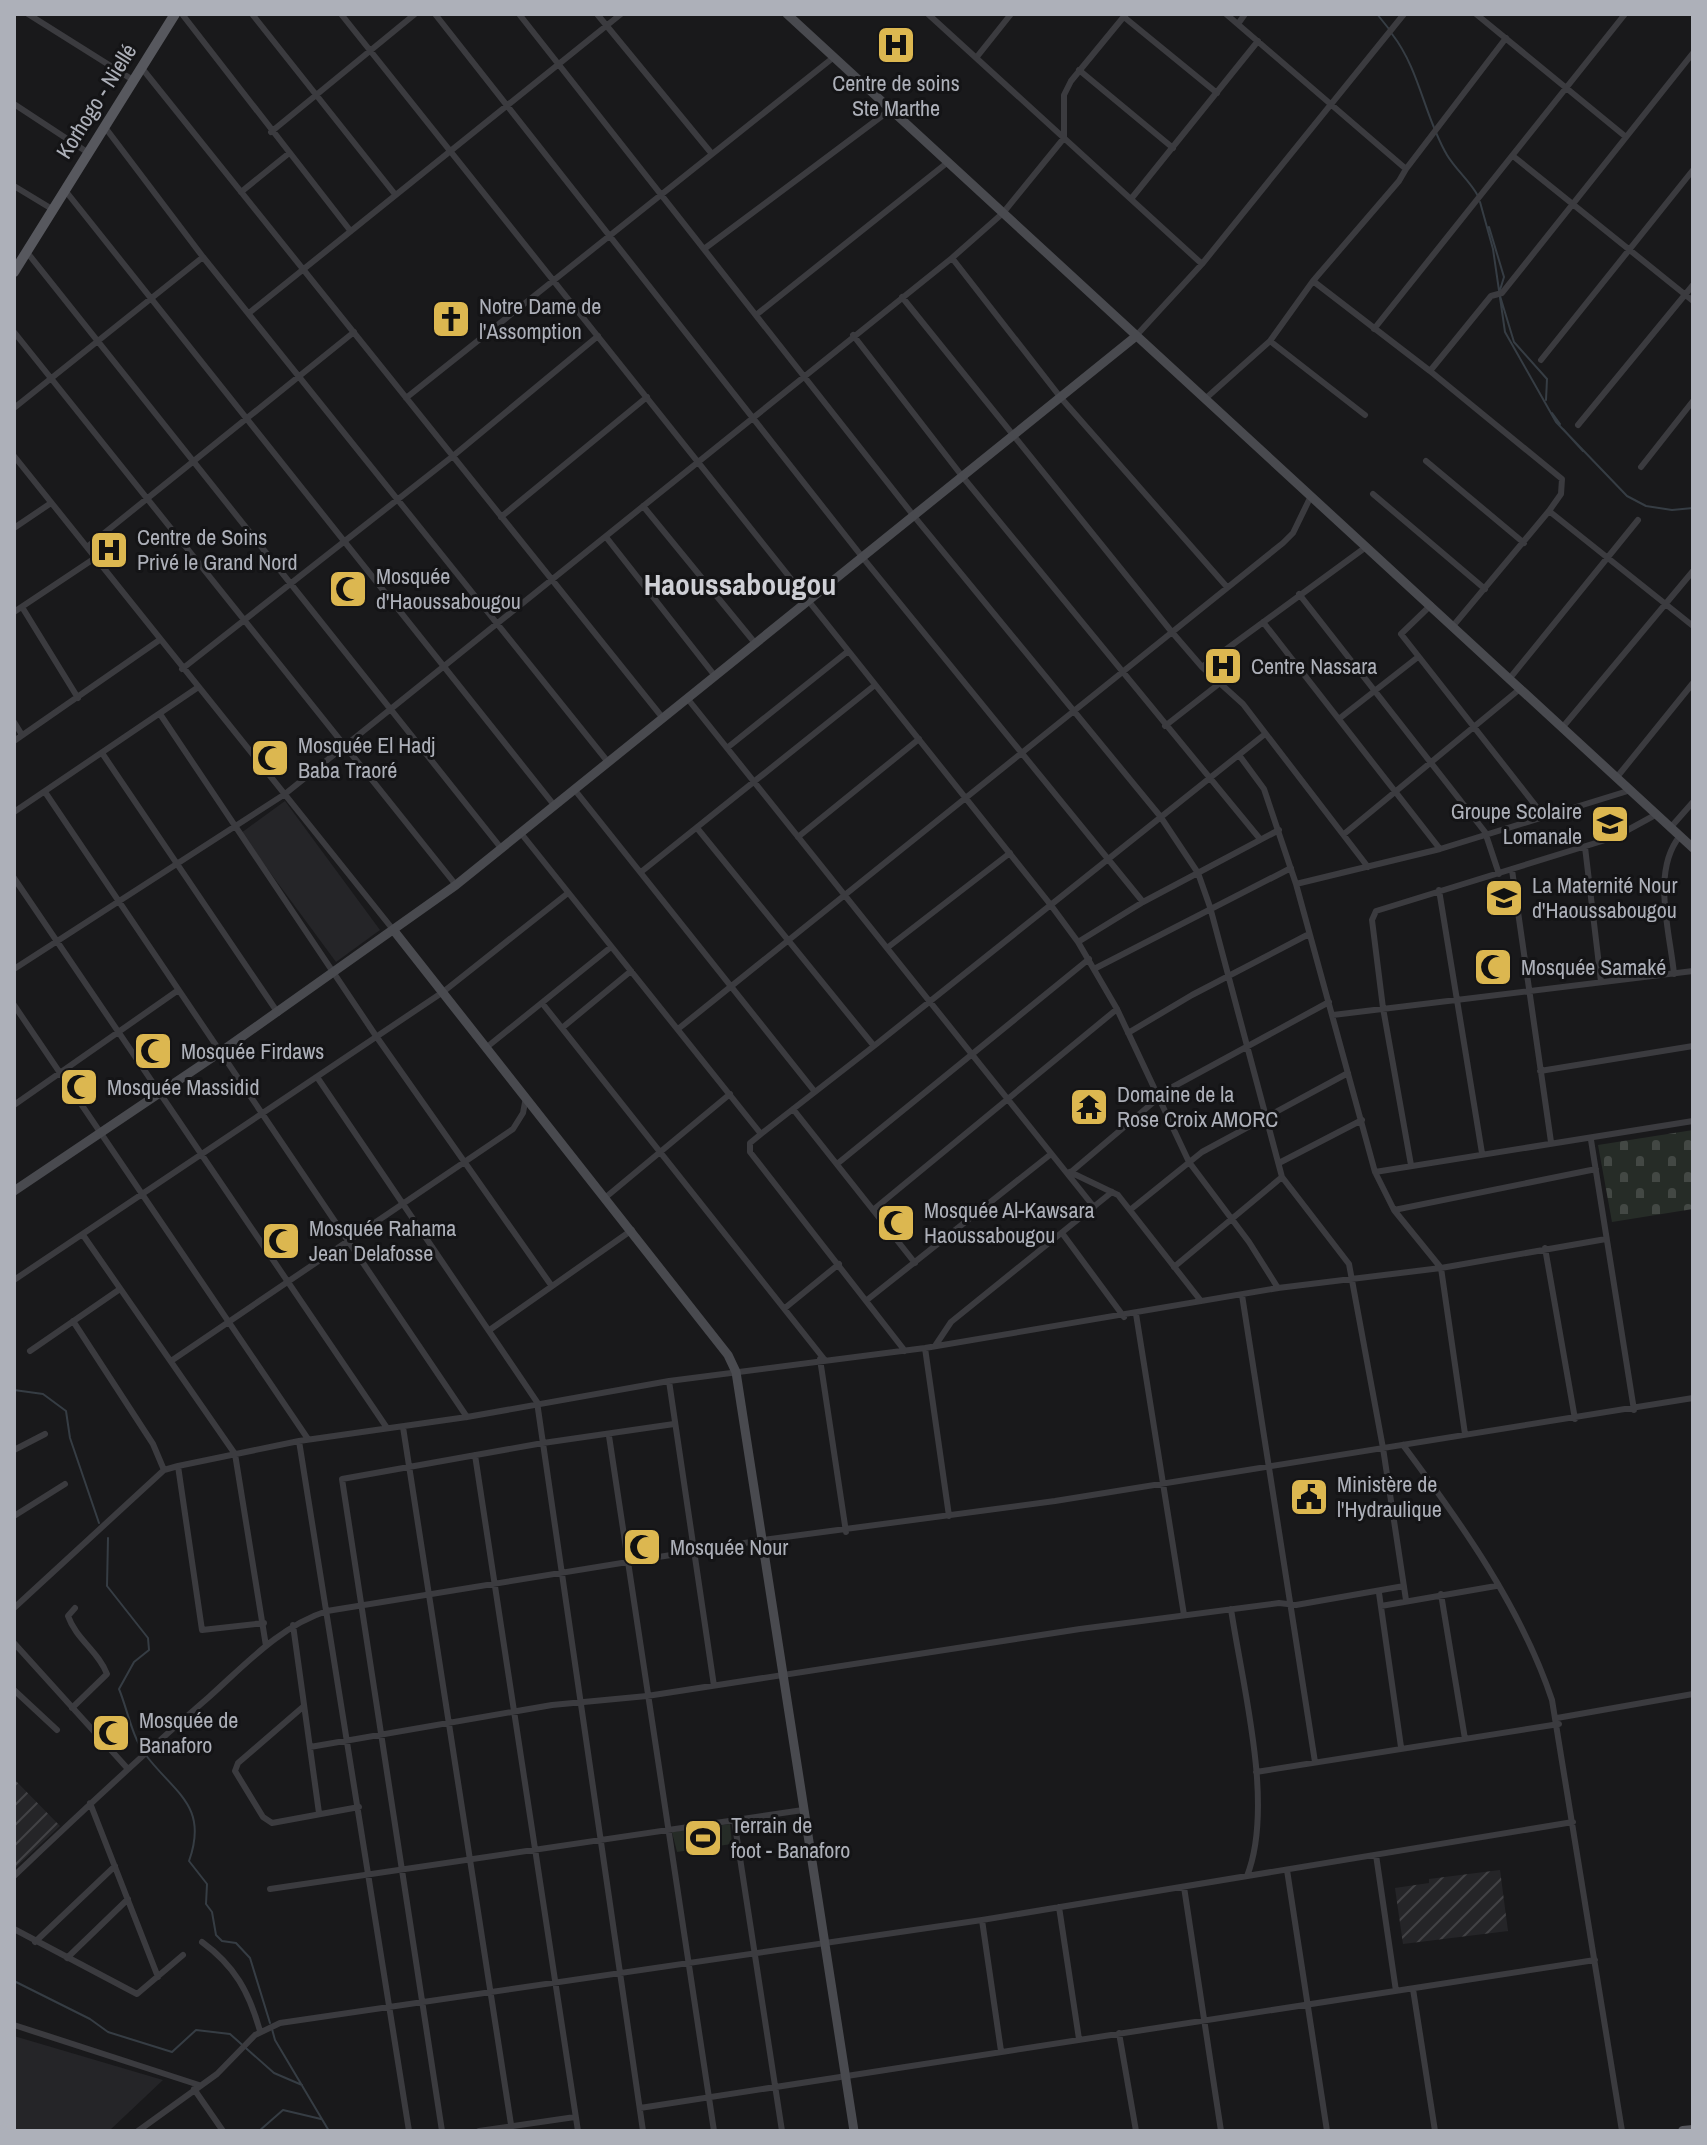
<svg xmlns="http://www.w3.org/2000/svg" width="1707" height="2145" font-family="'Archivo Narrow',sans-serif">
<defs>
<pattern id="industrial-furrows" width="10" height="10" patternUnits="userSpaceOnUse" patternTransform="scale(2)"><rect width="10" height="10" fill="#252528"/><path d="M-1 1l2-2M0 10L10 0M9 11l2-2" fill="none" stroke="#424245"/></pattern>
<pattern id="cemetery-stones" width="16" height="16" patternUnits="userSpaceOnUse" patternTransform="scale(2)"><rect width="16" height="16" fill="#262c27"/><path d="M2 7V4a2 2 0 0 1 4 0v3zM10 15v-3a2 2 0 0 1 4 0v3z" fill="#434844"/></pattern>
</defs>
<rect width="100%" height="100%" fill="#19191b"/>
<path fill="#252528" d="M 285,801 L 380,930 L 336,962 L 241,833 Z
M 14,2036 L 163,2080 L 109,2131 L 14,2131 Z"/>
<path fill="url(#industrial-furrows)" d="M 14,1779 L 60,1826 L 14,1869 Z
M 1500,1870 L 1508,1931 L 1403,1944 L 1395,1888 L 1429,1883 L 1429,1879 Z"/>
<path fill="#262c27" d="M 730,1824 L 732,1844 L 677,1852 L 672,1832 Z"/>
<path fill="url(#cemetery-stones)" d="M 1693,1130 L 1693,1209 L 1612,1222 L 1598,1145 Z"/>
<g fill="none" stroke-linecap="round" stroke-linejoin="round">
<path stroke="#363d44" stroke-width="2" d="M 1377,14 L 1389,29
M 1392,34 C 1420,70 1424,116 1447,155 C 1456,170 1470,181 1478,196
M 1480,202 L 1493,249 L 1505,332 L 1556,422 L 1627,496 L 1646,506 L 1672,510 L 1693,508
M 1489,227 L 1504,277 L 1500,290
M 1500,296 L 1514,342 L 1547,379 L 1546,400
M 1552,413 L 1560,424
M 1563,429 L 1583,451
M 14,1390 L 43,1394 L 66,1411 L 70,1438 L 99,1523
M 108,1538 L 107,1586 L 148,1638 L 149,1650 L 134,1662 L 119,1689 C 127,1708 132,1737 145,1754 C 174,1793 209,1805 189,1861 L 207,1884 L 206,1904 L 212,1912 L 216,1935 L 222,1941 L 236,1943 L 250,1958 L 270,2023
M 14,1981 L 90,2019 L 108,2032 L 172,2052 L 196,2030 L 230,2034 L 274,2073 L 302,2085
M 272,2029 L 275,2040 L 329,2131
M 259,2131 L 283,2110 L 321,2119"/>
<path stroke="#3b3b3f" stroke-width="6" d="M 28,14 L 133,80
M 182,14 L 349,229
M 252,14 L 394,193
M 341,14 L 1050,904 L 1078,942 L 1117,1009 L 1189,1162 L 1249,1242 L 1278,1288
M 435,14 L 863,558 L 1143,902
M 519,14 L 913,515 L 1160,816 L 1198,873 L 1210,907 L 1282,1177 L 1349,1264 L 1383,1448 L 1406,1600
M 597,14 L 712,154
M 928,14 L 1202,264
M 1476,14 L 1626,137
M 1124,17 L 1217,93
M 1238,24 L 1245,14
M 976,58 L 1011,14
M 141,67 L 662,717
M 1079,70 L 1173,148
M 14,104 L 87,152
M 104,126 L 203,257 L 608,762
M 271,132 L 415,14
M 1513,156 L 1693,301
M 1406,169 L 1506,38
M 14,186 L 52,209
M 64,189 L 554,805
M 241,192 L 288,154
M 1131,199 L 1258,41
M 704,249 L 890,110
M 26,251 L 501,848
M 952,258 L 1061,398 L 1227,587
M 1313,281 L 1430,371 L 1562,479 L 1561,494 L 1549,511 L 1453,626
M 902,297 L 1171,631 L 1202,667 L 1243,704 L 1368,867
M 249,313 L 621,14
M 756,315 L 948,162
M 1374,329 L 1625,14
M 14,332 L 456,885
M 853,335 L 962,476 L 1260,839
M 1135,337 L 1202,264 L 1404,14
M 1270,341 L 1365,415
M 1541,360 L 1693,170
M 1430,371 L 1491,296 L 1502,293 L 1693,53
M 406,398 L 834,57
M 1205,399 L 1270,341 L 1313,281 L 1399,181 L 1406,169 L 1226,14
M 14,408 L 203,257
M 1578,425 L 1693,285
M 14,456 L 395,932
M 1426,461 L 1524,543
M 1641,467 L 1693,401
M 1373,494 L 1485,589
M 643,506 L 755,643
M 1549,511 L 1693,626
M 501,517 L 647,397
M 14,528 L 51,503
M 606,537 L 715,676
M 87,547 L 354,332
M 1299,594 L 1485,832 L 1499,874
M 1431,605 L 1401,634 L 1543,815
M 22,607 L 78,698
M 14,612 L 95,558
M 1263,622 L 1440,849
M 1202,667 L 1366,547
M 182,669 L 453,456 L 598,336
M 1510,678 L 1638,520
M 687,698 L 1094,1207
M 160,714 L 376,1036 L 551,1285
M 1340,718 L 1418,657
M 14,722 L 22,735
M 1165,726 L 1220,683
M 1562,728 L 1693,571
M 14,741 L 158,641
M 727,748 L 847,652
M 102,753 L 278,1013
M 1239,755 L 1264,789 L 1296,884 L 1375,1172 L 1394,1210 L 1441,1268 L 1465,1434
M 1617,777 L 1693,683
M 574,789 L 815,1092
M 45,792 L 467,1417
M 14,812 L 197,688
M 1671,827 L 1693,802
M 697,828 L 874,1046 L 1265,734
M 520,832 L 761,1134 L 750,1143 L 750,1152 L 905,1351
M 1344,834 L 1521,688
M 798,837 L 919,739
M 1585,847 L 1601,982
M 1512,870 L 1551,1142
M 641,872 L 875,685
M 14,878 L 387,1428
M 1296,884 L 1440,849 L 1631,790
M 1439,890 L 1482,1153
M 1078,942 L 1143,902 L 1279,830
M 887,948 L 1010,853
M 14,969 L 285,794 L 952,258 L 1003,213 L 1064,138 L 1064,95 L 1071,81 L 1126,14
M 1094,969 L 1291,868
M 1674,974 C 1670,932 1651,871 1680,836
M 542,1003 L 824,1359
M 14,1005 L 308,1439
M 1333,1015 L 1693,971
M 562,1028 L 631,971
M 678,1029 L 1283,543 L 1293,533 L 1311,496
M 1128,1033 L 1192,995 L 1309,934
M 487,1047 L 611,947
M 1540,1071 L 1693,1046
M 317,1077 L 537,1402 L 643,2131
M 14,1105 L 177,991
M 793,1109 L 915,1263
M 761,1134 L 874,1046
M 1591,1140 L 1634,1410
M 1279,1163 L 1362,1120
M 837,1164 L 1089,959
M 1411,1165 L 1383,1008 L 1372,920 L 1376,911 L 1615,837 L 1657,814
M 1070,1172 L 1118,1195 L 1201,1301
M 1071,1172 L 1169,1089 L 1329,1002
M 1375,1172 L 1693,1121
M 606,1197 L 730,1094
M 873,1210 L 1117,1009
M 1130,1210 L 1202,1152 L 1348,1073
M 1394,1210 L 1596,1169
M 1062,1233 L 1124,1317
M 83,1235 L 235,1454 L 266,1646
M 1545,1248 L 1575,1419
M 1174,1267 L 1282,1177
M 14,1280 L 443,992 L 568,893
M 1242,1295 L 1315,1762
M 867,1300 L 1051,1154
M 785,1308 L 839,1264
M 1136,1314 L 1184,1615
M 73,1321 L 153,1444 L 164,1470
M 491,1329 L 632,1230
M 935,1346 L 951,1322 L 1112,1192
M 925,1348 L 949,1516
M 30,1351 L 120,1289
M 820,1359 L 846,1532
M 171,1361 L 513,1129 L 523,1113 L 526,1097
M 669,1381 L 714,1686
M 403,1427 L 512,2131
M 609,1436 L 714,2131
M 299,1441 L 409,2131
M 1403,1445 C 1461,1523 1521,1607 1552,1700 L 1622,2131
M 14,1450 L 45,1434
M 475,1455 L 578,2131
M 178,1466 L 202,1630 L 264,1623
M 14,1516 L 65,1484
M 1379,1593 L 1401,1747
M 1441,1594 L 1465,1739
M 1381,1606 L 1496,1586
M 14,1608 L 164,1470 L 178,1466 L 299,1441 L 467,1417 L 669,1381 L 925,1348 L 1278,1288 L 1441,1268 L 1606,1239
M 1231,1609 C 1242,1684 1275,1805 1247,1876
M 293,1625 L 319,1813
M 14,1643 L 128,1769
M 14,1690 L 57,1730
M 304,1706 L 238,1763 L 235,1771 L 263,1817 L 272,1823 L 359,1807
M 72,1708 L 107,1674 C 99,1652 76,1639 68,1616 L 75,1608
M 1557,1718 L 1693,1694
M 310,1747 L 552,1705 L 647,1696 L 1080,1629 L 1279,1603 L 1296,1605 L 1404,1586
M 1256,1772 L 1559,1724
M 90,1803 L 158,1977
M 734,1819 L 782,2131
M 1376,1855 L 1396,1991
M 1287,1870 L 1327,2131
M 14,1876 C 78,1815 142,1755 209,1697 C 245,1665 280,1626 327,1611 L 763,1540 L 1055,1501 L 1693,1398
M 1184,1887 L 1221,2131
M 270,1889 L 803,1810
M 1059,1907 L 1079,2039
M 982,1920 L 1001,2051
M 14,1929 L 137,1994 L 183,1955
M 35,1942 L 115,1866
M 202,1942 C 235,1966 249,1992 260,2031
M 67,1958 L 128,1899
M 1413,1989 L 1435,2131
M 14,2025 L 199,2085
M 1119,2033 L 1136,2131
M 194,2089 L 223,2131
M 640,2108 L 1595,1960
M 138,2131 L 217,2074 L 255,2035 L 280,2023 L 982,1920 L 1573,1822
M 442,2131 L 342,1479 L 543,1443 L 674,1424
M 479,2131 L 575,2117"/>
<path stroke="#494a4f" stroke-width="9" d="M 787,14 L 1693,848
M 395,932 L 728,1355 L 736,1372 L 854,2131
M 14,1191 L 219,1053 L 456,885 L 1135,337"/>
<path stroke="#57585e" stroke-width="10" d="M 14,272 L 175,14
M 1683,2131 L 1693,2130"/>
</g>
<defs>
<symbol id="hospital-square" viewBox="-11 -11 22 22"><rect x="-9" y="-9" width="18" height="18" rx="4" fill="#dcb750" stroke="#141416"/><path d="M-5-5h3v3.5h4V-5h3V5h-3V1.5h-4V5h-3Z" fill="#111"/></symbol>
<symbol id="church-square" viewBox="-11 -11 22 22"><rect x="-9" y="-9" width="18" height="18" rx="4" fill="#dcb750" stroke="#141416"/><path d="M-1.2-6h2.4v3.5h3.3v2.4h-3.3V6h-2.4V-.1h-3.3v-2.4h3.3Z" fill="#111"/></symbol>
<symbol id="mosque-square" viewBox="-11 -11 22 22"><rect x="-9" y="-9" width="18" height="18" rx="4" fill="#dcb750" stroke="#141416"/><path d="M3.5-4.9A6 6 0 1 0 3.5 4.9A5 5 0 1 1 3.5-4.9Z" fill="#111"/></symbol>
<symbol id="school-square" viewBox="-11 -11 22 22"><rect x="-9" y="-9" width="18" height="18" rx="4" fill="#dcb750" stroke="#141416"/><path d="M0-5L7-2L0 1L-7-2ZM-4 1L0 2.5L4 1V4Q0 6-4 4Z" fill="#111"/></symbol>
<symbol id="temple-square" viewBox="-11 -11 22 22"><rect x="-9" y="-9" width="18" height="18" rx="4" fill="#dcb750" stroke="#141416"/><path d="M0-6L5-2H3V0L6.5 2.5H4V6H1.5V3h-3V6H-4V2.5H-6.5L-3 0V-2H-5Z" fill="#111"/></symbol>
<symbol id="civic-square" viewBox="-11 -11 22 22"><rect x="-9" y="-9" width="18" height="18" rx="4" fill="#dcb750" stroke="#141416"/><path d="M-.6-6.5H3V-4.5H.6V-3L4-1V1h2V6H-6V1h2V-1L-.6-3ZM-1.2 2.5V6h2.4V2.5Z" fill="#111"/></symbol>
<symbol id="stadium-square" viewBox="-11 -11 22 22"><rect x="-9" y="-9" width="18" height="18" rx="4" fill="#dcb750" stroke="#141416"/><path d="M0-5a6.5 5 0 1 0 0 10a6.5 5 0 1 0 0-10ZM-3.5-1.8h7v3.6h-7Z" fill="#111"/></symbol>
</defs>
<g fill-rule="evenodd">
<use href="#hospital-square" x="874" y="23" width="44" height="44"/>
<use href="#church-square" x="429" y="297" width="44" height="44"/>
<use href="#hospital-square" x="87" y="528" width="44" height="44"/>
<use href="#mosque-square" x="326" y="567" width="44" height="44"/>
<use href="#hospital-square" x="1201" y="644" width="44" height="44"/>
<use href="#mosque-square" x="248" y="736" width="44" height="44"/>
<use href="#school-square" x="1588" y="802" width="44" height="44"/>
<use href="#school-square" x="1482" y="876" width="44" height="44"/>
<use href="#mosque-square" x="1471" y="945" width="44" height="44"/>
<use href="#mosque-square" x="131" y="1029" width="44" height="44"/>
<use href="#mosque-square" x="57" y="1065" width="44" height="44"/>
<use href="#temple-square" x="1067" y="1085" width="44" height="44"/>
<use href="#mosque-square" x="874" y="1201" width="44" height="44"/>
<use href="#mosque-square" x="259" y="1219" width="44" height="44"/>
<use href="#civic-square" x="1287" y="1475" width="44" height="44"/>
<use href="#mosque-square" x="620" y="1525" width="44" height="44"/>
<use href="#mosque-square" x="89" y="1711" width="44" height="44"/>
<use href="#stadium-square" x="681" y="1816" width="44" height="44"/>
</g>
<g text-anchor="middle" stroke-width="6" stroke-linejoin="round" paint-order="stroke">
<g font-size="22" fill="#adb0b9" stroke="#141416" text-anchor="start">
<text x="896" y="91" text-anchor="middle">Centre de soins<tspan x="896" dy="25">Ste Marthe</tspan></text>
<text x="479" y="314">Notre Dame de<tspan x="479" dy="25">l'Assomption</tspan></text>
<text x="137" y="545">Centre de Soins<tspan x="137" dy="25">Privé le Grand Nord</tspan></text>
<text x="376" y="584">Mosquée<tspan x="376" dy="25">d'Haoussabougou</tspan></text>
<text x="1251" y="674">Centre Nassara</text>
<text x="298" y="753">Mosquée El Hadj<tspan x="298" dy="25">Baba Traoré</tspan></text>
<text x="1582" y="819" text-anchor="end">Groupe Scolaire<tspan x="1582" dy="25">Lomanale</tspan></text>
<text x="1532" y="893">La Maternité Nour<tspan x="1532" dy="25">d'Haoussabougou</tspan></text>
<text x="1521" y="975">Mosquée Samaké</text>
<text x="181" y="1059">Mosquée Firdaws</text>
<text x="107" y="1095">Mosquée Massidid</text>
<text x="1117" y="1102">Domaine de la<tspan x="1117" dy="25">Rose Croix AMORC</tspan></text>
<text x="924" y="1218">Mosquée Al-Kawsara<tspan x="924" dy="25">Haoussabougou</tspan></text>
<text x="309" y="1236">Mosquée Rahama<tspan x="309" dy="25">Jean Delafosse</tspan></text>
<text x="1337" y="1492">Ministère de<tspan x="1337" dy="25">l'Hydraulique</tspan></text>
<text x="670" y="1555">Mosquée Nour</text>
<text x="139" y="1728">Mosquée de<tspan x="139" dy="25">Banaforo</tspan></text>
<text x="731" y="1833">Terrain de<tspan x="731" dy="25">foot - Banaforo</tspan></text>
</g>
<g font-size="22" fill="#adb0b9" stroke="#141416">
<text transform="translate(96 101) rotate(-58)" y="8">Korhogo - Niellé</text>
</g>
<g font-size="30" font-weight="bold" fill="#cecfd5" stroke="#141416">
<text x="740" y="595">Haoussabougou</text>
</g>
</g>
<rect width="1707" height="2145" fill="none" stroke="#adb0b9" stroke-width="32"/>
</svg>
